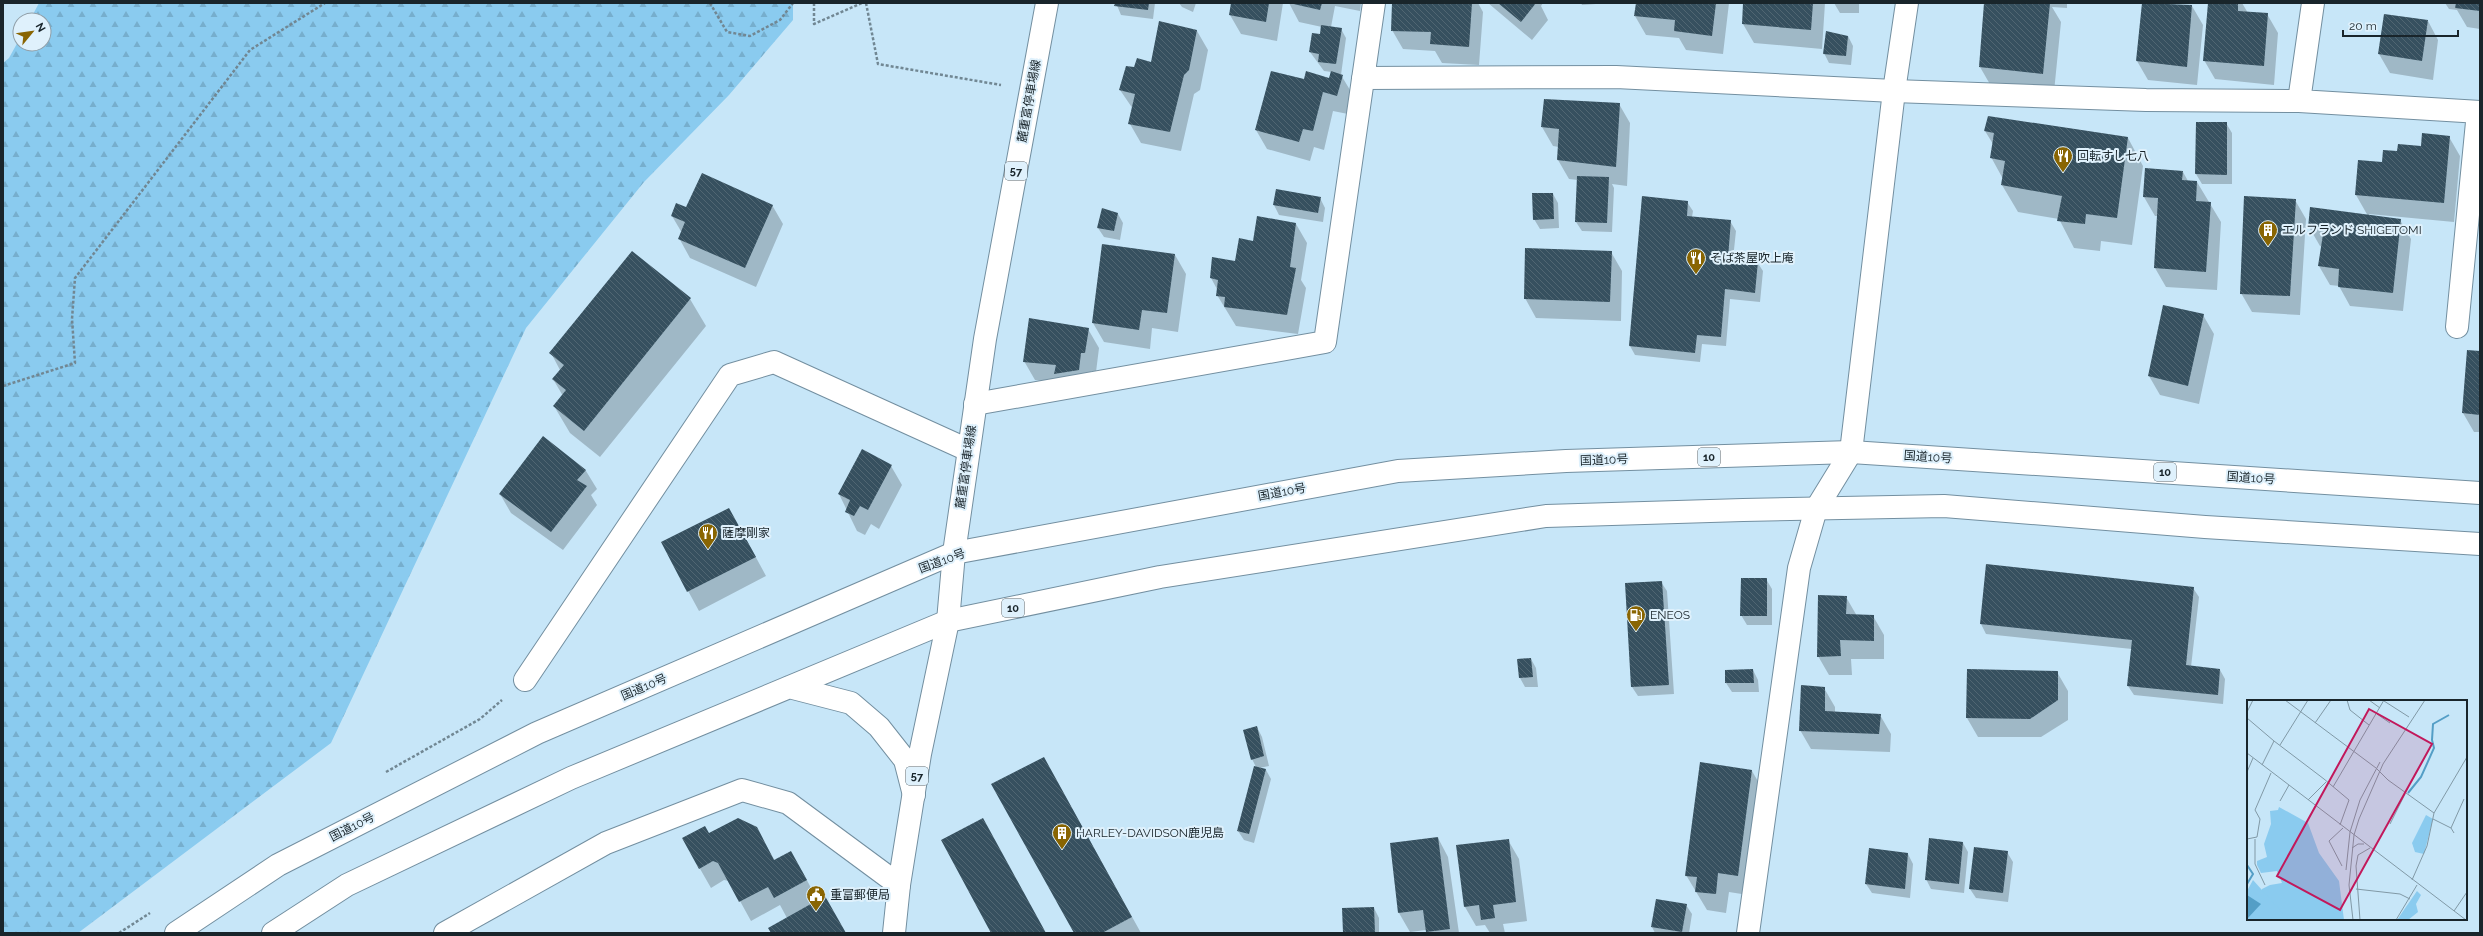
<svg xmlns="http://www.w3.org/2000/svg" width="2483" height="936" font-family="Raleway,'Noto Sans JP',sans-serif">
<defs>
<pattern id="forest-firs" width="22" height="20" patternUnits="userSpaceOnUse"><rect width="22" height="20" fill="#8acbef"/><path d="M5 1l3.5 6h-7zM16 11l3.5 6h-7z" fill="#76aecd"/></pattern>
<pattern id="building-back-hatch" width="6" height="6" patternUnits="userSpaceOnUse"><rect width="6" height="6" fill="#36505f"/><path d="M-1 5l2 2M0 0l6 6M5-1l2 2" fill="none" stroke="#506672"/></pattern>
</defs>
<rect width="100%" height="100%" fill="#c7e6f8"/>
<path fill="url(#forest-firs)" d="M 39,3 L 793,3 L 793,20 L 729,95 L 644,182 L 526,328 L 331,743 L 78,933 L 3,933 L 3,63 L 9,58 L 20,38 L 20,44 L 44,44 L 44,20 L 30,20 Z"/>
<path fill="#0003" d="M 1116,3 L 1155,3 L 1153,19 L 1121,15 Z
M 1179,3 L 1196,3 L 1193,12 L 1182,7 Z
M 1232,3 L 1283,3 L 1277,41 L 1241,34 L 1230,15 Z
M 1289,3 L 1361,3 L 1360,11 L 1335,6 L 1331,27 L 1341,29 L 1346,38 L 1341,75 L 1353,95 L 1348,114 L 1333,111 L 1324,150 L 1314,147 L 1310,161 L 1267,149 L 1256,130 L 1305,80 L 1329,79 L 1332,72 L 1324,71 L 1310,52 L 1321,35 L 1322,27 L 1299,22 Z
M 1393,3 L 1478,3 L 1483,12 L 1479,65 L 1442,63 L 1435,51 L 1403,49 L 1392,30 Z
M 1488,3 L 1543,3 L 1541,6 L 1548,20 L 1532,40 Z
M 1581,3 L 1596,3 L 1596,4 L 1582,5 Z
M 1637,3 L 1729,3 L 1723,54 L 1686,50 L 1679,38 L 1646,35 L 1635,16 Z
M 1744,3 L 1825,3 L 1822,49 L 1754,43 L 1743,24 Z
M 1834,3 L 1859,3 L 1859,13 L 1840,13 Z
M 1985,3 L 2067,3 L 2067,8 L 2052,7 L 2061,22 L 2054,92 L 1991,86 L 1980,67 Z
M 2143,3 L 2192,6 L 2203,25 L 2197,85 L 2148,80 L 2137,61 Z
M 2209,3 L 2242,3 L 2248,13 L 2267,14 L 2278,33 L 2274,85 L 2215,79 L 2204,60 Z
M 2445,3 L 2480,3 L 2480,29 L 2467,27 L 2457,10 L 2449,9 Z
M 2428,21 L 2438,40 L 2433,80 L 2390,73 L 2379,54 Z
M 1160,22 L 1197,31 L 1208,50 L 1200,90 L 1194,94 L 1181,151 L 1141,143 L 1130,124 L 1133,109 L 1120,90 L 1135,68 L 1152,63 Z
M 1848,36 L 1853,46 L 1851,65 L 1829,63 L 1824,53 Z
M 1545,100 L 1619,104 L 1630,123 L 1627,186 L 1612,184 L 1614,188 L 1612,232 L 1582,231 L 1576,222 L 1578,180 L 1569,179 L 1558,160 L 1559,147 L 1553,146 L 1542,127 Z
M 2226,123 L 2232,133 L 2232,184 L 2202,184 L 2196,174 Z
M 1985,131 L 2128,138 L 2143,166 L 2132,245 L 2101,241 L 2100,251 L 2074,248 L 2059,219 L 2018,212 L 2002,185 L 2003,179 L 1991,157 L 1993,144 Z
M 2449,137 L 2460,156 L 2454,222 L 2369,214 L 2369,216 L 2400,220 L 2411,239 L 2403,311 L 2350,306 L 2339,286 L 2330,285 L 2319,266 L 2322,247 L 2320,246 L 2309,227 L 2368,216 L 2356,195 L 2383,163 L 2398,152 L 2421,147 Z
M 2183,172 L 2188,181 L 2197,182 L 2221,222 L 2217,290 L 2166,287 L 2155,268 L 2158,216 L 2155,216 L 2144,197 Z
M 1553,194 L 1558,203 L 1559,228 L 1540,229 L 1534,219 Z
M 1320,198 L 1325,208 L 1323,222 L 1279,215 L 1274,205 Z
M 2295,200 L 2306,219 L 2300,315 L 2252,312 L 2241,293 Z
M 1687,202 L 1693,211 L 1692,217 L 1730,221 L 1736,231 L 1733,259 L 1757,262 L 1763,271 L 1760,302 L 1730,299 L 1726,346 L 1702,344 L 1700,362 L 1635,355 L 1630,346 Z
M 772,205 L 783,224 L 756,287 L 690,258 L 679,238 L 682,233 L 672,216 L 687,209 Z
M 1118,214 L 1123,223 L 1120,240 L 1104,237 L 1098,228 Z
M 1296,224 L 1307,243 L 1301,280 L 1306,288 L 1298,334 L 1236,326 L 1217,295 L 1218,291 L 1211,278 L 1236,263 L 1254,243 Z
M 1103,245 L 1175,255 L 1186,274 L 1178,332 L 1152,328 L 1150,349 L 1104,342 L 1093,323 Z
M 1611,252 L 1622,271 L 1621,321 L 1536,318 L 1525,298 Z
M 690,299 L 706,326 L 600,457 L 570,433 L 554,406 L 563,396 L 553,379 L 560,370 L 551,353 Z
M 2203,315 L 2214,334 L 2199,404 L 2160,395 L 2149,376 Z
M 1088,329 L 1099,348 L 1096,372 L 1091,371 L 1090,389 L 1035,380 L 1024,361 Z
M 2480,352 L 2480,432 L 2474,432 L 2463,413 Z
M 543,437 L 586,471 L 597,489 L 591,495 L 597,505 L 563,550 L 511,513 L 500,494 Z
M 891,466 L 902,485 L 879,529 L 871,524 L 865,535 L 857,531 L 839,494 Z
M 740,528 L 766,576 L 699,611 L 662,543 Z
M 1987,565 L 2193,588 L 2199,597 L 2191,667 L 2220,670 L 2225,679 L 2223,704 L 2134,695 L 2128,686 L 2132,649 L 1986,634 L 1981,624 Z
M 1766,579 L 1772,589 L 1772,625 L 1747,625 L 1741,615 Z
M 1661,582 L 1667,591 L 1674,694 L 1638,696 L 1632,687 L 1626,584 Z
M 1846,597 L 1857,616 L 1873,616 L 1884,635 L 1884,659 L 1851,659 L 1852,675 L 1829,675 L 1818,656 Z
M 1531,659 L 1536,668 L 1538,687 L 1525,687 L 1520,678 Z
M 1753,670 L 1758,680 L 1759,692 L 1732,692 L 1726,683 Z
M 1968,670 L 2057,672 L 2068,691 L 2068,720 L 2041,737 L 1978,737 L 1967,718 Z
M 1824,688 L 1835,707 L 1835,713 L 1880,715 L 1891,734 L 1890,752 L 1811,749 L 1800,730 Z
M 1257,727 L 1262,737 L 1269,766 L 1259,768 L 1266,770 L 1271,779 L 1254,843 L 1244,840 L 1238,831 L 1256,767 L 1252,759 Z
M 1752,771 L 1763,790 L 1748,895 L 1729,892 L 1726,913 L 1707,910 L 1686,875 Z
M 1059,785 L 1141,933 L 1075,933 Z
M 709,834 L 767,847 L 775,861 L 802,871 L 818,901 L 845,933 L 772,933 L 787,918 L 780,905 L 751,921 L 729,881 L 724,880 L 711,888 L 683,839 Z
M 1438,838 L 1448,857 L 1459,933 L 1427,933 L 1426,930 L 1410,932 L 1399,913 Z
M 1508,840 L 1519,859 L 1527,921 L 1503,924 L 1505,933 L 1490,933 L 1485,925 L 1476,926 L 1465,907 L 1457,846 Z
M 1963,843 L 1968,852 L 1964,893 L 1931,889 L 1926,879 Z
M 2007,852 L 2013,862 L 2008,902 L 1976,898 L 1970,889 Z
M 1908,854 L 1913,864 L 1910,898 L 1872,893 L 1866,884 Z
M 1686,905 L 1692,914 L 1689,933 L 1655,933 L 1652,927 Z
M 1374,908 L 1379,918 L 1379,933 L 1344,933 Z"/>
<path fill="url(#building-back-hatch)" d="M 1115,3 L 1149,3 L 1148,10 L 1114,6 Z
M 1231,3 L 1269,3 L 1266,22 L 1229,15 Z
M 1289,3 L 1322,3 L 1320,10 Z
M 1392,3 L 1472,3 L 1469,47 L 1430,44 L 1431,32 L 1391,31 Z
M 1498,3 L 1536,3 L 1521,22 Z
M 1636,3 L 1716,3 L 1712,36 L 1674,31 L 1675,20 L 1634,16 Z
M 1743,3 L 1813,3 L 1811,30 L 1742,24 Z
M 1984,3 L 2050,3 L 2043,74 L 1979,67 Z
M 2142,3 L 2192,5 L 2187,67 L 2136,61 Z
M 2208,3 L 2238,3 L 2238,11 L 2268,13 L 2264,66 L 2203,61 Z
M 2456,3 L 2480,3 L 2480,11 L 2455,8 Z
M 2384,14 L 2428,20 L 2422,61 L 2378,54 Z
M 1159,21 L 1197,30 L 1189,70 L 1184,75 L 1170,132 L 1128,124 L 1135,94 L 1119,90 L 1126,66 L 1134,67 L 1137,58 L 1151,62 Z
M 1321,25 L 1342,28 L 1336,64 L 1318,62 L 1319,54 L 1309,52 L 1312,33 L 1320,34 Z
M 1826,31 L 1848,36 L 1846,56 L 1823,54 Z
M 1271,71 L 1304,79 L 1306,71 L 1329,78 L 1331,71 L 1343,75 L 1337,96 L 1323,92 L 1313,131 L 1303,129 L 1299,142 L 1255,130 Z
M 1544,99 L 1620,103 L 1616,167 L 1557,160 L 1559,129 L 1541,127 Z
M 1988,116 L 2128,137 L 2117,218 L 2086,214 L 2085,224 L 2057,221 L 2062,196 L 2001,185 L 2005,161 L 1990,158 L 1994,133 L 1984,131 Z
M 2196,122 L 2227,122 L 2227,175 L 2195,174 Z
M 2422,133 L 2450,136 L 2444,203 L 2355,195 L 2358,160 L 2382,162 L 2383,150 L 2397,151 L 2398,144 L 2421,146 Z
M 2145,168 L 2183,171 L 2182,180 L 2197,181 L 2196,201 L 2211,202 L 2206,272 L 2154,268 L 2158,198 L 2143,197 Z
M 702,173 L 773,205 L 745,268 L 678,239 L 685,222 L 671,216 L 676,203 L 686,207 Z
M 1577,176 L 1609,177 L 1607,223 L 1575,222 Z
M 1276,189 L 1321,197 L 1318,213 L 1273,205 Z
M 1532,193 L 1553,193 L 1554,219 L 1533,220 Z
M 1642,196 L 1688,201 L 1687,216 L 1731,220 L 1728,258 L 1758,261 L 1755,293 L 1725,289 L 1721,337 L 1697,335 L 1695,353 L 1629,346 Z
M 2244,196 L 2296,199 L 2290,296 L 2240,294 Z
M 2310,207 L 2401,219 L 2393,293 L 2338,287 L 2339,269 L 2318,266 L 2324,228 L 2308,228 Z
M 1102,208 L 1118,213 L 1114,231 L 1097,228 Z
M 1257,216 L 1296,223 L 1290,267 L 1296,268 L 1287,315 L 1224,307 L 1225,297 L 1216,296 L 1218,280 L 1210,278 L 1212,257 L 1235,261 L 1239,238 L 1253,241 Z
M 1102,244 L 1175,254 L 1167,313 L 1142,310 L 1139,330 L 1092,323 Z
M 1525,248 L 1612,251 L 1610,302 L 1524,299 Z
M 632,251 L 691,298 L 584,431 L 553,406 L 566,390 L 552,379 L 564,365 L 549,353 Z
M 2163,305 L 2204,314 L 2188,386 L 2148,376 Z
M 1029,318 L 1089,328 L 1085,353 L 1081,353 L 1079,370 L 1054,374 L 1056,365 L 1023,362 Z
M 2467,350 L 2480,351 L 2480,415 L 2462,413 Z
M 543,436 L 586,470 L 577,480 L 587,486 L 551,532 L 499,494 Z
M 862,449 L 892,465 L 868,510 L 860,506 L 854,516 L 845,512 L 850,500 L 838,494 Z
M 729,508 L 756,557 L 687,592 L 661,542 Z
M 1986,564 L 2194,587 L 2186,665 L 2220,669 L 2218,695 L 2127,686 L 2132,640 L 1980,624 Z
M 1741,578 L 1767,578 L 1767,616 L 1740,616 Z
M 1662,581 L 1669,685 L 1631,687 L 1625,583 Z
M 1818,595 L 1847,596 L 1846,614 L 1874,615 L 1874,641 L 1840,640 L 1841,656 L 1817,657 Z
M 1531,658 L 1533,677 L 1519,678 L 1517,659 Z
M 1753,669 L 1754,683 L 1725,683 L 1725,670 Z
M 1967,669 L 2058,671 L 2058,700 L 2030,719 L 1966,718 Z
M 1801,685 L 1825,687 L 1825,711 L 1881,714 L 1879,734 L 1799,731 Z
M 1257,726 L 1264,756 L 1251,760 L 1243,730 Z
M 1044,757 L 1132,917 L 1102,933 L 1074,933 L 991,784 Z
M 1700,762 L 1752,770 L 1738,876 L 1718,873 L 1716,894 L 1695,892 L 1697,877 L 1685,876 Z
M 1254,766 L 1266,769 L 1249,834 L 1237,831 Z
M 738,818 L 757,827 L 774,860 L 791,851 L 807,880 L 774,898 L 768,887 L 739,902 L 718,863 L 713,861 L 699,869 L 682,838 L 705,826 L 709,833 Z
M 983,818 L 1046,933 L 991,933 L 941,840 Z
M 1438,837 L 1450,929 L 1426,932 L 1423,910 L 1398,913 L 1390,843 Z
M 1929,838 L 1963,842 L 1959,884 L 1925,880 Z
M 1509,839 L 1516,902 L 1493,905 L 1495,918 L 1481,920 L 1479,905 L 1464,907 L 1456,845 Z
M 1974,847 L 2008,851 L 2003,893 L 1969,889 Z
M 1869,848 L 1908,853 L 1905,889 L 1865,884 Z
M 825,896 L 846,933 L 771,933 L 768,928 Z
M 1656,899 L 1687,904 L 1682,932 L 1651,927 Z
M 1374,907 L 1375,933 L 1343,933 L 1342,908 Z"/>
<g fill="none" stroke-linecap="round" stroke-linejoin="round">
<defs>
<path id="street" d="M 1363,78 L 1616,77 L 1894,91 L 2146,100 L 2299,101 L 2480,112
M 2299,101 L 2313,3
M 2457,327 L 2478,112
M 975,404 L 1325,342 L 1374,3
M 525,680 L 730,375 L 774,362 L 968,450
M 445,933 L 606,843 L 742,790 L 788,803 L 899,885
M 1748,933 L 1799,568 L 1816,509 L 1851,452"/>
<path id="secondary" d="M 1851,452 L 1894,91 L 1907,3"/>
<path id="primary" d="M 894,933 L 899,885 L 920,754 L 948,621 L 954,553 L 985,339 L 1047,3"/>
<path id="highway" d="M 789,687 L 851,703 L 879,727 L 905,760 L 914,795
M 176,933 L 278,865 L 537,733 L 954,553 L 1398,471 L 1566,461 L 1851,452 L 2480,493
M 273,933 L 347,885 L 571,778 L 948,621 L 1160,577 L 1546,516 L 1743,510 L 1944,506 L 2205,527 L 2480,544"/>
</defs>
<use href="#street" stroke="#738fa0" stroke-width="24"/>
<use href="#secondary" stroke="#738fa0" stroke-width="24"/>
<use href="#primary" stroke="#738fa0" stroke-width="24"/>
<use href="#highway" stroke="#738fa0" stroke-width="24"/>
<path stroke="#718793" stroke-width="2.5" stroke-dasharray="3 2" stroke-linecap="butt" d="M 710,3 L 727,32 L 750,36 L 780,20 L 793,3
M 814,3 L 814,24 L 862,3
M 866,3 L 878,64 L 1001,85
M 3,386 L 75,363 L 72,319 L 75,278 L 250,50 L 325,3
M 386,772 L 480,719 L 502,700
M 119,933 L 150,913"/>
<use href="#street" stroke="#fff" stroke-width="22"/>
<use href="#secondary" stroke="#fff" stroke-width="22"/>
<use href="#primary" stroke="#fff" stroke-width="22"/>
<use href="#highway" stroke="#fff" stroke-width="22"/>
</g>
<defs>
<symbol id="restaurant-pin" viewBox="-11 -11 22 30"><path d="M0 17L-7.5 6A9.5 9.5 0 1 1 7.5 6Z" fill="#896502" stroke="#dff1fc"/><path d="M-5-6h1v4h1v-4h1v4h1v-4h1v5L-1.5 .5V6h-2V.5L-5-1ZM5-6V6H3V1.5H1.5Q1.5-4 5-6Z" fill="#fff"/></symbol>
<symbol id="building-pin" viewBox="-11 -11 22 30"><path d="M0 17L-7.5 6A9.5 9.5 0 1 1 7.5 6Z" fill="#896502" stroke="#dff1fc"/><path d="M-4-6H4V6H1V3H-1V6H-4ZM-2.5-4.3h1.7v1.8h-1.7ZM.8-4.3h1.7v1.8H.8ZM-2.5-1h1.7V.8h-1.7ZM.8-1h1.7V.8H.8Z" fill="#fff"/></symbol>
<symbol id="fuel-pin" viewBox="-11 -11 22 30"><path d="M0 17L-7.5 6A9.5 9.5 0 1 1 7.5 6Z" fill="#896502" stroke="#dff1fc"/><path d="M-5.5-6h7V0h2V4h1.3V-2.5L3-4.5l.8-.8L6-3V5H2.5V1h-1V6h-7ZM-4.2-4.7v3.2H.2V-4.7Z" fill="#fff"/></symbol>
<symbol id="civic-pin" viewBox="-11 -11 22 30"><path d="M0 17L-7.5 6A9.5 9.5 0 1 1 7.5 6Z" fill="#896502" stroke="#dff1fc"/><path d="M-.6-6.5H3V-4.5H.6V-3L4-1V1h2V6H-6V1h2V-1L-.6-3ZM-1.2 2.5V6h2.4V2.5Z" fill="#fff"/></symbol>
</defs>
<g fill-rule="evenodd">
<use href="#restaurant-pin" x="2052" y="145" width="22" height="30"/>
<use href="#building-pin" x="2257" y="219" width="22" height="30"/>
<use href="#restaurant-pin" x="1685" y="247" width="22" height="30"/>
<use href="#restaurant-pin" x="697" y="522" width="22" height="30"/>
<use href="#fuel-pin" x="1625" y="604" width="22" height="30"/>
<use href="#building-pin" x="1051" y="822" width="22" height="30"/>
<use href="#civic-pin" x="805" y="884" width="22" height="30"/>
</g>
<g text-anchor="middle" stroke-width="4" stroke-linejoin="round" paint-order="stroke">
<g fill="#dff1fc" stroke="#54626a" stroke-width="1">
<rect x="1005" y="162" width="22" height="18" rx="3"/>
<rect x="1698" y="448" width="22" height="18" rx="3"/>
<rect x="2154" y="463" width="22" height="18" rx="3"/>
<rect x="1002" y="599" width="22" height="18" rx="3"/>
<rect x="906" y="767" width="22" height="18" rx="3"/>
</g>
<g font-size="11" font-weight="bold" fill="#19252b">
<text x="1016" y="175">57</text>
<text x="1709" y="461">10</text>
<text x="2165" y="476">10</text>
<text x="1013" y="612">10</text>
<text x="917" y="780">57</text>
</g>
<g font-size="12" fill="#19252b" stroke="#dff1fc">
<text transform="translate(1029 101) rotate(-80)" y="4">麓重富停車場線</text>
<text transform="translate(1928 457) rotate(4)" y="4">国道10号</text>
<text transform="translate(1604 460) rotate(-2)" y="4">国道10号</text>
<text transform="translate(966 467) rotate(-82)" y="4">麓重富停車場線</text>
<text transform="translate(2251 478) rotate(4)" y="4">国道10号</text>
<text transform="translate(1282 492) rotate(-10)" y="4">国道10号</text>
<text transform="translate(942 561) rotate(-20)" y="4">国道10号</text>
<text transform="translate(644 687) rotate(-23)" y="4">国道10号</text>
<text transform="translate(352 827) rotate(-27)" y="4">国道10号</text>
</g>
<g font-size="12" fill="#19252b" stroke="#dff1fc" text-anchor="start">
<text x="2077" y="160">回転すし七八</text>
<text x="2282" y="234">エルフランド SHIGETOMI</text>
<text x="1710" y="262">そば茶屋吹上庵</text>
<text x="722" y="537">薩摩剛家</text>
<text x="1650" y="619">ENEOS</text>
<text x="1076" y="837">HARLEY-DAVIDSON鹿児島</text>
<text x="830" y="899">重富郵便局</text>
</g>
</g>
<g transform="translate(2247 700)">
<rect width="220" height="220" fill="#c7e6f8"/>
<path d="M 32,107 L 61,123 L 72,153 L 92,181 L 97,220 L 3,220 L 14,199 L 15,189 L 23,185 L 35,183 L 30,171 L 14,173 L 10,165 L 10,161 L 20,157 L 17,144 L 24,124 L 23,111 L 31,110 Z" fill="#8acbef"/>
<path d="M 179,115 L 186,119 L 177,154 L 168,152 L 165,143 ZM 170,191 L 174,195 L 169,204 L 171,212 L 161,220 L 150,220 Z" fill="#8acbef"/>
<path d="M 6,180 L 42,220 L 0,220 L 0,191 Z" fill="#8acbef"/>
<path d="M 0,195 L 14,204 L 0,219 Z" fill="#549ec6"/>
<path fill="none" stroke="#549ec6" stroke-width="2" d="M 161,93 L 174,77 L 187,48 L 185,40 L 186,24 L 202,15M 0,165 L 6,174 L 0,184"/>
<path fill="none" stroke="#8199a6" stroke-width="1" d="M 38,0 L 129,68 L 141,80 L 187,113M 100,0 L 103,10 L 122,25M 122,0 L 133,8M 137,1 L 162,17M 0,12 L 6,0M 130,14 L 143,23M 0,18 L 27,41M 68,23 L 84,0M 33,45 L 61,0M 0,53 L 219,220M 15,65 L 27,41 L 77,79 L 102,100 L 93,125M 0,72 L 6,58M 86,87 L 137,0M 61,100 L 79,82M 33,101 L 42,85M 186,119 L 204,128 L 207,133M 143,124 L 158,94M 204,128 L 217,99M 0,139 L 10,137 L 13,119 L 8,110 L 24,73M 8,139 L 8,164 L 18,185M 105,148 L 111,144 L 117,144M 95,166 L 82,141 L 96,128M 99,170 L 103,132 L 113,100 L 133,62M 165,180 L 180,146 L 187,113 L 220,57M 109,189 L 153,194 L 163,199M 207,211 L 220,192M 106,220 L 102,185 L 107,135 L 112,119 L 136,64 L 178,0M 113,220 L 109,166 L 111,155 L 123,148M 149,220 L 170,185"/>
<path fill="#c2185b" fill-opacity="0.15" stroke="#c2185b" stroke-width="2" d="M 122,9 L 185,44 L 93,210 L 30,176 Z"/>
<rect width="220" height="220" fill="none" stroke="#19252b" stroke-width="2"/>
</g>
<rect width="2483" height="936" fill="none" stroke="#19252b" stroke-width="8"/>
<g transform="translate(32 32) rotate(61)"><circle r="19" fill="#dff1fc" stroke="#909fa8"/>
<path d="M0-3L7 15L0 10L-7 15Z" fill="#896502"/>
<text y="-6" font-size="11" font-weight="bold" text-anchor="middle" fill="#19252b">N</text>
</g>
<path d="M2343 30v6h115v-6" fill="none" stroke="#19252b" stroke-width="2"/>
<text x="2349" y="30" font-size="12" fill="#19252b" stroke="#dff1fc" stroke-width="3" paint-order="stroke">20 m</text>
</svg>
